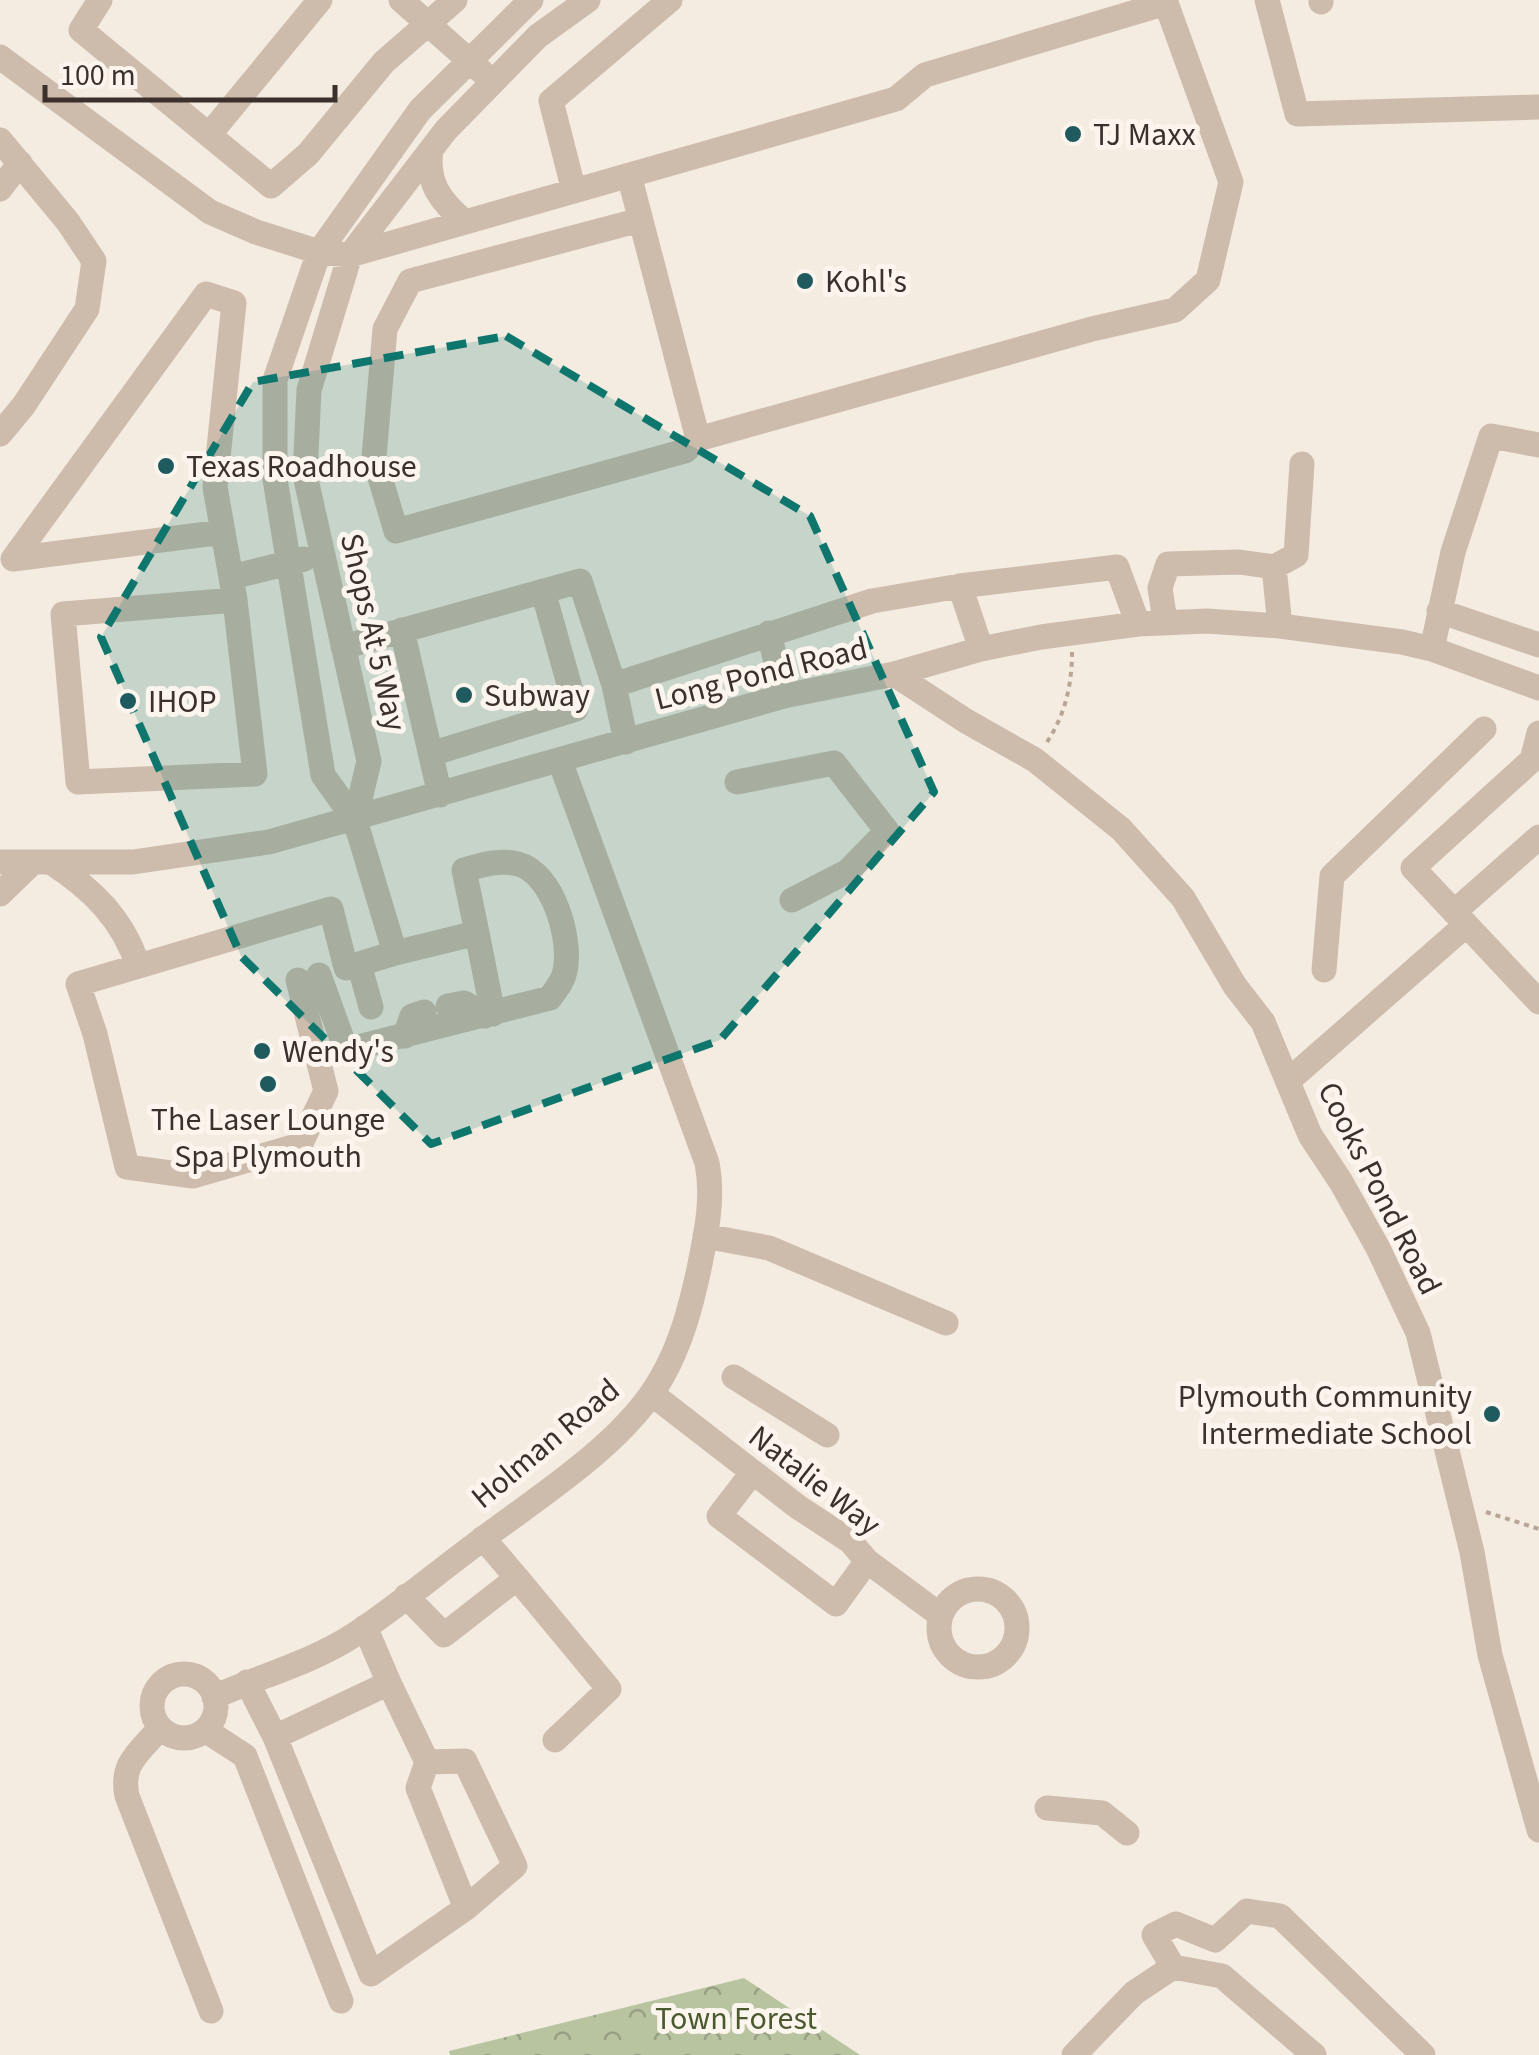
<svg xmlns="http://www.w3.org/2000/svg" width="1539" height="2055" font-family="'Source Sans 3',sans-serif">
<defs>
<pattern id="park-crowns" width="20" height="18" patternUnits="userSpaceOnUse" patternTransform="scale(2.5)"><rect width="20" height="18" fill="#b8c4a0"/><path d="M2 6a3 3 0 1 1 6 0M12 15a3 3 0 1 1 6 0" fill="none" stroke="#97a083"/></pattern>
</defs>
<rect width="100%" height="100%" fill="#f4ebe1"/>
<path fill="url(#park-crowns)" d="M 744,1978 L 860,2055 L 450,2055 L 449,2051 Z"/>
<g fill="none" stroke-linecap="round" stroke-linejoin="round">
<path stroke="#b9a596" stroke-width="4" stroke-dasharray="5 5" stroke-linecap="butt" d="M 1047,742 C 1065,715 1072,685 1072,652
M 1486,1512 L 1539,1529"/>
<path stroke="#cdbbac" stroke-width="25" d="M 100,0 L 81,30 L 271,186 L 308,154 L 384,62 L 455,0
M 401,0 L 482,72
M 1267,0 L 1297,114 L 1539,107
M 1321,0 L 1321,2
M 0,57 L 210,212 L 256,232 L 319,252 L 350,255 L 896,99 L 925,75 L 1166,3 L 1231,182 L 1208,280 L 1175,310 L 1092,329 L 698,439 L 629,175
M 209,135 L 320,0
M 0,140 L 68,222 L 94,261 L 87,309 L 24,405 L 0,434
M 431,150 C 426,183 441,202 465,222
M 0,189 L 20,163
M 574,191 L 551,101 L 670,0
M 640,220 L 410,281 L 385,329 L 374,457 L 396,531 L 685,451 L 698,439
M 223,532 L 13,559 L 206,294 L 234,303 L 215,487 L 235,600 L 255,774 L 78,782 L 63,614 L 235,600
M 1274,567 L 1296,555 L 1302,464
M 232,577 L 304,559
M 960,586 L 1117,567 L 1138,624
M 1439,611 L 1539,645
M 1165,621 L 1160,588 L 1168,564 L 1239,562 L 1274,567 L 1280,626
M 402,630 L 440,795
M 769,633 L 784,696
M 343,647 L 580,581 L 614,685 L 626,742
M 1432,649 L 1453,552 L 1491,436 L 1539,445
M 894,674 L 966,721 L 1035,760 L 1121,829 L 1183,898 L 1235,986 L 1263,1022 L 1310,1135 L 1341,1182 L 1378,1248 L 1418,1333 L 1472,1552 L 1490,1655 L 1539,1830
M 614,685 L 872,601 L 960,586 L 981,649
M 1539,733 L 1532,760 L 1413,868 L 1539,1002
M 431,754 L 576,709 L 543,591
M 737,782 L 834,763 L 887,831 L 848,871 L 792,900
M 355,820 L 369,761 L 305,475 L 309,390 L 350,255 L 446,130 L 538,36 L 588,0
M 0,862 L 133,862 L 269,842 L 784,696 L 894,674 L 981,649 L 1041,637 L 1138,624 L 1207,621 L 1280,626 L 1402,642 L 1432,649 L 1539,688
M 52,863 C 92,889 123,919 138,966
M 0,894 L 33,862
M 1454,912 L 1539,837
M 477,933 L 493,1014
M 359,964 L 371,1007
M 1324,970 L 1332,876 L 1484,729
M 319,975 L 346,1050 L 550,998 C 556,989 563,982 565,971 C 572,939 553,873 518,864 C 499,859 482,865 464,870 L 477,933 L 395,953
M 298,980 L 326,1091 L 300,1145 L 193,1176 L 127,1167 L 95,1034 L 78,984 L 331,909 L 346,968 L 395,953 L 355,820 L 323,775 L 275,479 L 275,380 L 319,252 L 420,110 L 531,0
M 448,1006 L 464,1003 L 485,1016
M 405,1036 L 412,1016 L 424,1012
M 1288,1081 L 1466,925
M 705,1236 L 769,1248 L 946,1323
M 734,1377 L 827,1435
M 652,1394 L 798,1507 L 850,1541 L 867,1561 L 940,1615
M 752,1473 L 719,1516 L 836,1604 L 867,1561
M 517,1578 L 609,1689 L 555,1740
M939 1628a39 39 0 1 1 78 0a39 39 0 1 1-78 0Z
M 406,1596 L 444,1635 L 517,1578 L 483,1538
M152 1706a32 32 0 1 1 64 0a32 32 0 1 1-64 0Z
M 247,1682 L 275,1737 L 389,1683 L 365,1627
M 214,1697 C 260,1676 311,1663 354,1635 C 396,1608 435,1574 476,1544 C 536,1498 625,1444 662,1377 C 681,1344 691,1306 699,1269 C 706,1234 714,1199 707,1163 L 560,761
M 160,1728 C 140,1752 120,1763 127,1796 L 211,2011
M 205,1730 L 245,1756 L 341,2001
M 275,1737 L 371,1974 L 466,1908 L 418,1788 L 427,1762 L 389,1683
M 427,1762 L 465,1761 L 515,1866 L 466,1908
M 1047,1808 L 1102,1813 L 1127,1833
M 1074,2055 L 1134,1993 L 1173,1967
M 1314,2055 L 1222,1976 L 1173,1967 L 1154,1935 L 1176,1924 L 1215,1940 L 1247,1911 L 1280,1916 L 1423,2055"/>
</g>
<path fill="#0f766e" fill-opacity="0.2" stroke="#0f766e" stroke-width="8" stroke-dasharray="20 12" stroke-linejoin="round" d="M 506,336 L 810,516 L 934,792 L 720,1040 L 431,1144 L 241,956 L 101,637 L 253,382 Z"/>
<g fill="#1f5a5e" stroke="#fbf5ee" stroke-width="4">
<circle cx="1073" cy="134" r="10"/>
<circle cx="805" cy="281" r="10"/>
<circle cx="166" cy="466" r="10"/>
<circle cx="464" cy="695" r="10"/>
<circle cx="128" cy="701" r="10"/>
<circle cx="262" cy="1051" r="10"/>
<circle cx="268" cy="1084" r="10"/>
<circle cx="1492" cy="1414" r="10"/>
</g>
<g text-anchor="middle" stroke-width="10" stroke-linejoin="round" paint-order="stroke">
<g font-size="32" fill="#3b302b" stroke="#fbf5ee" text-anchor="start">
<text x="1093" y="145">TJ Maxx</text>
<text x="825" y="292">Kohl's</text>
<text x="186" y="477">Texas Roadhouse</text>
<text x="484" y="706">Subway</text>
<text x="148" y="712">IHOP</text>
<text x="282" y="1062">Wendy's</text>
<text x="268" y="1130" text-anchor="middle">The Laser Lounge<tspan x="268" dy="37">Spa Plymouth</tspan></text>
<text x="1472" y="1407" text-anchor="end">Plymouth Community<tspan x="1472" dy="37">Intermediate School</tspan></text>
</g>
<g font-size="32" fill="#3b302b" stroke="#fbf5ee">
<text transform="translate(374 632) rotate(77)" y="11">Shops At 5 Way</text>
<text transform="translate(761 673) rotate(-14)" y="11">Long Pond Road</text>
<text transform="translate(1380 1188) rotate(63)" y="11">Cooks Pond Road</text>
<text transform="translate(545 1443) rotate(-40)" y="11">Holman Road</text>
<text transform="translate(815 1480) rotate(38)" y="11">Natalie Way</text>
</g>
<g font-size="32" fill="#4a5a2e" stroke="#fbf5ee">
<text x="736" y="2029">Town Forest</text>
</g>
</g>
<path d="M45 85v15h290v-15" fill="none" stroke="#3b302b" stroke-width="5"/>
<text x="60" y="85" font-size="30" fill="#3b302b" stroke="#fbf5ee" stroke-width="8" paint-order="stroke">100 m</text>
</svg>
